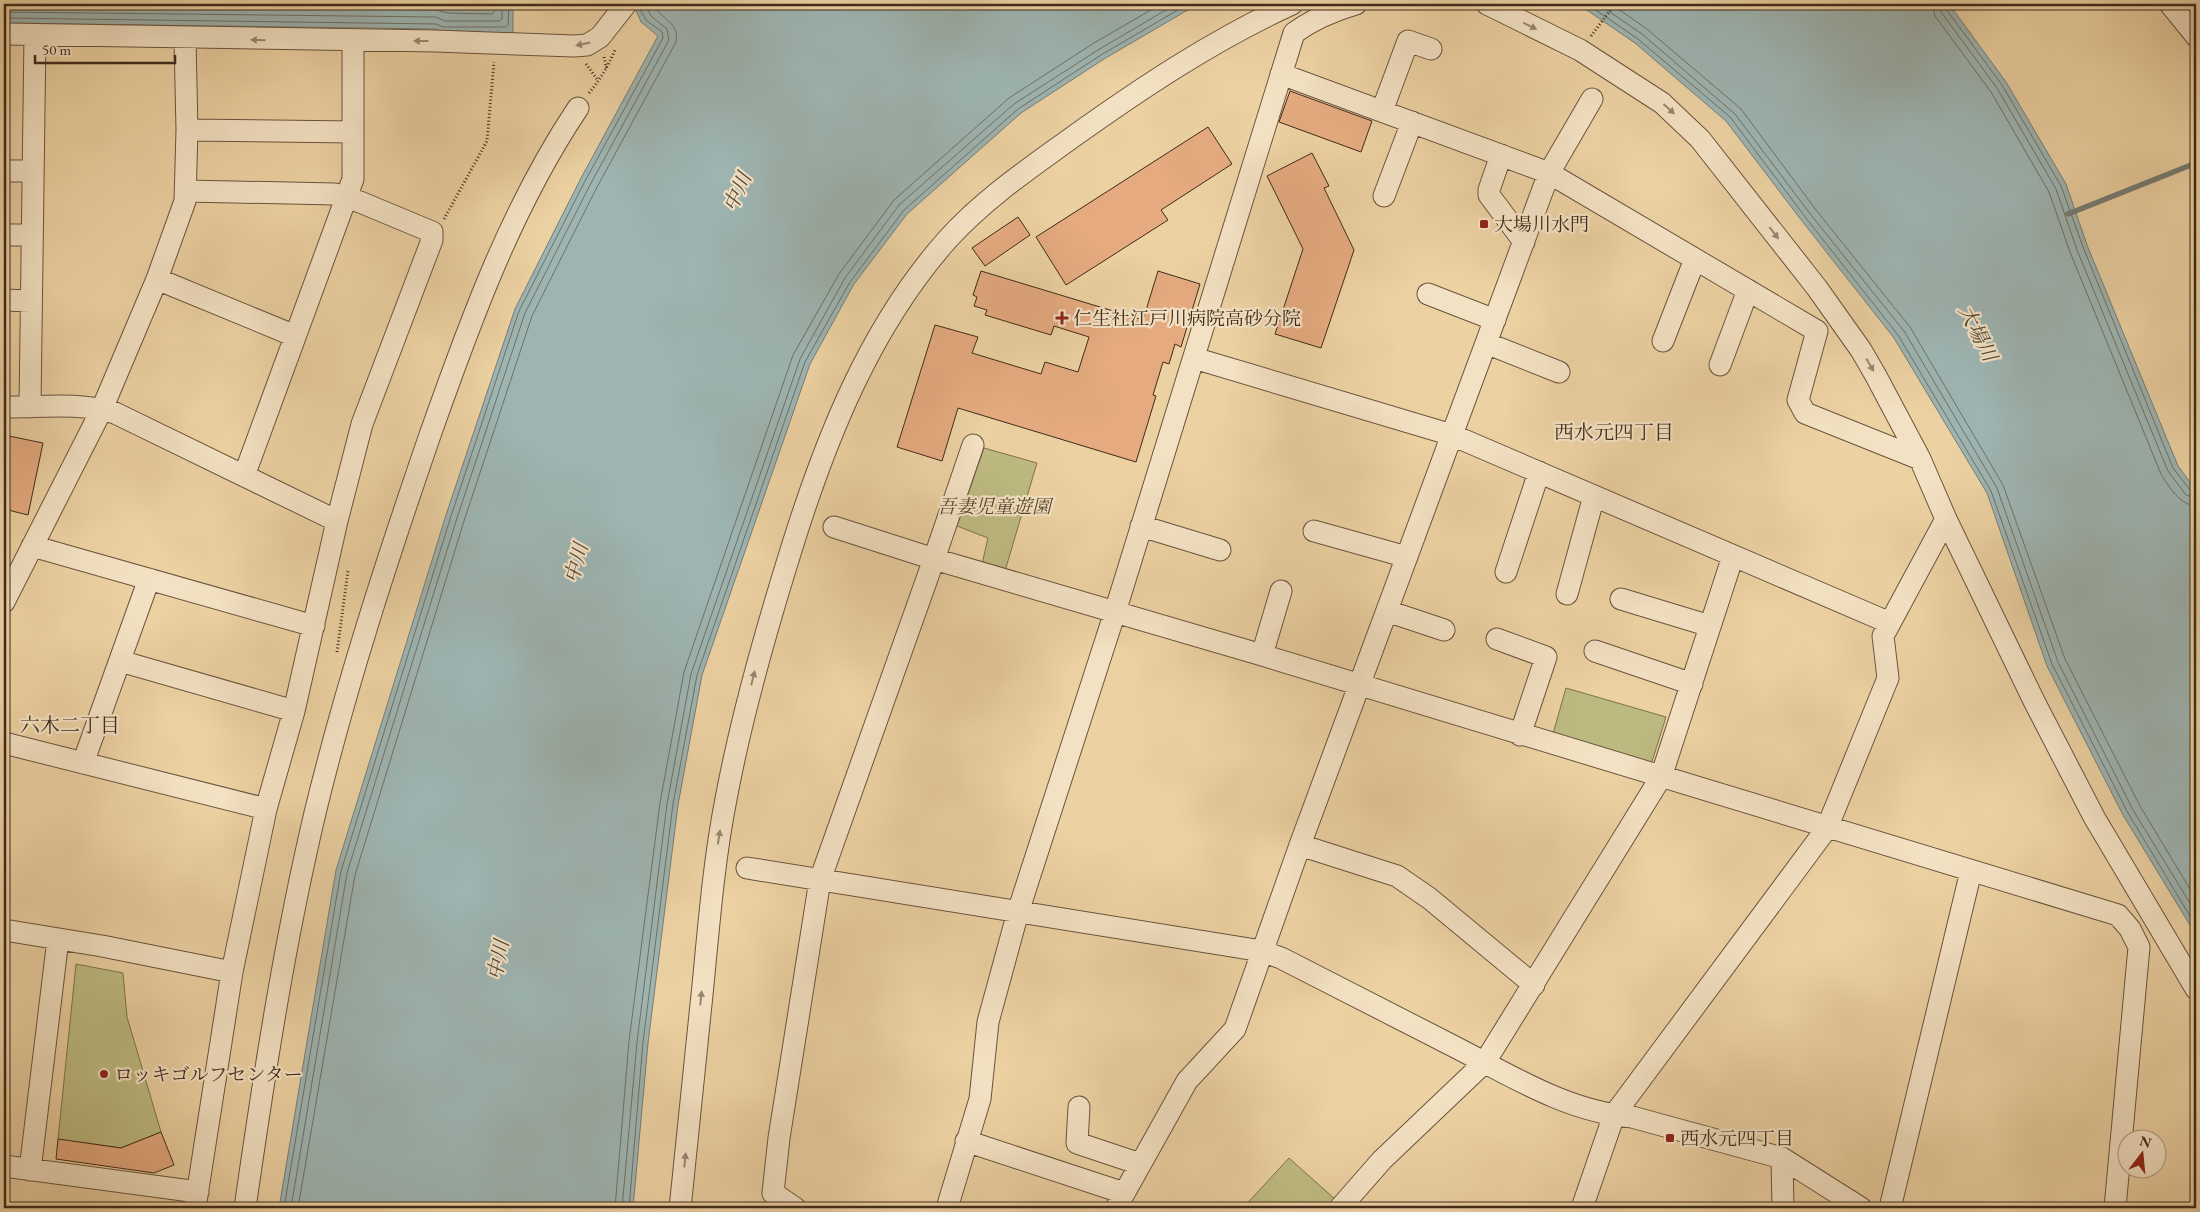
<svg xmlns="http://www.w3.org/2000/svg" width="2200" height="1212" font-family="'EB Garamond','Noto Serif JP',serif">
<rect width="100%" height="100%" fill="#ecd1a3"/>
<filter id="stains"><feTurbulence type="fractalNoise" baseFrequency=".004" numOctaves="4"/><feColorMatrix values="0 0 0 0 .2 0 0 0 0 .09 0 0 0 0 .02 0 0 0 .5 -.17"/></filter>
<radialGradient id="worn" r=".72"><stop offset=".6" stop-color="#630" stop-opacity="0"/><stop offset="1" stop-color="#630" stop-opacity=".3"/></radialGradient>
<path fill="#bdba81" stroke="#7e724e" d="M 984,448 L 1037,463 L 1005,571 L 982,564 L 988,538 L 957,526 Z
M 1566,688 L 1666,717 L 1650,768 L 1552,737 Z
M 76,964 L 123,973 L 127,1017 L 161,1132 L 121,1148 L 58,1139 Z
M 1289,1158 L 1336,1200 L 1328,1208 L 1243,1208 Z"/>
<path fill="#9db4b1" stroke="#777d75" d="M 4,4 L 513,4 L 513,33 L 438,32 L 437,29 L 4,23 Z
M 617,4 L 1198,4 L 1104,59 L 1021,113 L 907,214 L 854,284 L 810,364 L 702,675 L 678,805 L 648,1043 L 633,1208 L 279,1208 L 336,870 L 446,515 L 515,309 L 580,180 L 658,36 L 641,22 L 636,10 Z
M 1578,4 L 1949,4 L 2006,82 L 2066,184 L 2087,245 L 2178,466 L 2196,490 L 2196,935 L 2123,815 L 2047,666 L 1987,493 L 1894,338 L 1802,221 L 1726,121 L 1635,43 Z"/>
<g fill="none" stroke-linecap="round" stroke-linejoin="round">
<path stroke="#6e7066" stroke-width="1" d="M 1587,4 L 1638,39 L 1730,117 L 1806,218 L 1898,335 L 1991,491 L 2052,664 L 2128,813 L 2196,926
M 1598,4 L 1642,34 L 1735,114 L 1811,215 L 1904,331 L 1997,488 L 2058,662 L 2133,810 L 2196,913
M 1611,4 L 1647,29 L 1741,109 L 1816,210 L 1910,327 L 2003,485 L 2065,659 L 2140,806 L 2196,899
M 1932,4 L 1935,16 L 1991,92 L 2049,192 L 2070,252 L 2161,474 C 2169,487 2180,505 2196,506
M 1939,4 L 1941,12 L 1997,88 L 2056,189 L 2077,250 L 2168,471 L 2186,495 L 2196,498
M 1945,4 L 1946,9 L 2002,85 L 2061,186 L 2083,247 L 2173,468 L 2190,490 L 2196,492
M 4,5 L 436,10 L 448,13 L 492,14 L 494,12 L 495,4
M 4,12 L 436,17 L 445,21 L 499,21 L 502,19 L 502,4
M 4,18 L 436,24 L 443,27 L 506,27 L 508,25 L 509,4
M 284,1208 L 341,871 L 451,516 L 519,311 L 584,183 L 663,38 L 662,32 L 646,20 L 638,6
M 291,1208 L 347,873 L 457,518 L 525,313 L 590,185 L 669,40 L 667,29 L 651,16 L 645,4
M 298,1208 L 355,875 L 464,521 L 532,316 L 596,189 L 676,42 C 680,22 660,19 653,4
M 615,1208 L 629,1041 L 660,803 L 684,672 L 793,355 L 839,274 L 894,200 L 1009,98 L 1094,43 L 1161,4
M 622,1208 L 637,1042 L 667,804 L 691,674 L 800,359 L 845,278 L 899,205 L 1014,104 L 1098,50 L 1176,4
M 629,1208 L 643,1042 L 673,804 L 697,675 L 805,362 L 850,282 L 904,210 L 1018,109 L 1101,55 L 1188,4"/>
<path stroke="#777d75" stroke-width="5.5" d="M 2068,214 L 2196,163"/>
</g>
<path fill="#e5aa80" stroke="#3f2b1b" d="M 1290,91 L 1372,121 L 1361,152 L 1279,122 Z
M 1208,127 L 1232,164 L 1161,210 L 1168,220 L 1066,285 L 1036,237 Z
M 1312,153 L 1329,186 L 1324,188 L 1354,250 L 1321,348 L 1275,334 L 1303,249 L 1267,176 Z
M 1018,217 L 1030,235 L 985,266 L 972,248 Z
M 981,271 L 1143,320 L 1158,271 L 1200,284 L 1181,347 L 1175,344 L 1169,364 L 1163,362 L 1153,395 L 1156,396 L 1136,462 L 958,408 L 942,461 L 897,447 L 935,325 L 978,337 L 972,353 L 1041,374 L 1045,362 L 1078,372 L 1089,337 L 1054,326 L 1051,335 L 985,315 L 987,310 L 974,306 L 977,297 L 973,295 Z
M 4,435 L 43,443 L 28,515 L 4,509 Z
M 161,1132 L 174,1165 L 154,1173 L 56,1159 L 58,1139 L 121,1148 Z"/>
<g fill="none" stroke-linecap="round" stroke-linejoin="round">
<defs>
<path id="minor" d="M 1487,4 L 1580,50 L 1662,103 L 1700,139 L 1817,288 L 1861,350 L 1876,376 L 1920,459 L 1946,519 L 2034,701 L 2094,817 L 2196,989
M 2170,4 L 2196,36
M 4,34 L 435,41 L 574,46 L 587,45 L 600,37 L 626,4
M 1281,74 L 1549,173 L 1817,331 L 1798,400 L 1805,413 L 1920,459
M 1382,111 L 1408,41 L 1431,49
M 187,130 L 353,132
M 1501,155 L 1489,190 L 1489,195 L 1524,242
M 4,171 L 33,171
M 186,191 L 335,194 L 360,202 L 432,232 L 432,240 L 362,424 L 337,521 L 294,711 L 266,809 L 232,972 L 195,1208
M 1384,196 L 1412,122
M 4,235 L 32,235
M 157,279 L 295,336
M 1428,294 L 1495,320
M 4,300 L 31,301
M 1663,341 L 1695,259
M 1486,343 L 1559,372
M 1194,358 L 1452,435 L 1890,623 L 1946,519
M 1720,365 L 1748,290
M 4,407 C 40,407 81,402 115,413 L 337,521
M 30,407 L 35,35
M 244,476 L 353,179 L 353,41
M 1141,526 L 1220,550
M 834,527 L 934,559 L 973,445
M 1314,531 L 1407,557
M 32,546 L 314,626
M 1506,572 L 1539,472
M 1567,594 L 1594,496
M 1621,599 L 1710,626
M 4,602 L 102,409 L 157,279 L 185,201 L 187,130 L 185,39
M 1387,611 L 1444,630
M 1497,639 L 1546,657 L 1520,735
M 1595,651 L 1692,684
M 1262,655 L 1281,591
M 120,661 L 294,711
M 4,743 L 266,809
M 83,763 L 149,579
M 1300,845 L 1397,876 L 1429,898 L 1534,985
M 747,868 L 1262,951 L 1281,958 C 1340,988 1399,1018 1457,1048 C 1513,1077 1569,1112 1632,1117 L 1782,1158 L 1861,1208
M 4,930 L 102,946 L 232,972
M 1079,1107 L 1077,1143 L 1140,1164
M 966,1141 L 1124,1193
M 1782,1158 L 1783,1208
M 4,1166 L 198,1192
M 30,1170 L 58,939
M 245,1208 C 264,1076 284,944 315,813 C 346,685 387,560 430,435 C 470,322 511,208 578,108
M 680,1208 C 688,1134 695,1060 703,985 C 709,923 714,860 726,799 C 742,713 766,630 792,547 C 826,438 870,327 947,240 C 983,200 1027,170 1070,139 C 1140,89 1213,40 1292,4
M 795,1208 L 773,1193 L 779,1138 L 820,880 L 934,559 L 1262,655 L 2118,915 L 2130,929 L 2139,947 L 2115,1208
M 947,1208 L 980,1099 L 988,1022 L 1018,912 L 1115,612 L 1294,33 C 1312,20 1335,10 1356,4
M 1116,1208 L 1187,1081 L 1235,1029 L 1300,845 L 1549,173 L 1592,99
M 1340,1208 L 1382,1160 L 1485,1062 L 1661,777 L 1733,556
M 1582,1208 L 1614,1115 L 1827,828 L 1888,678 L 1883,636 L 1890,623
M 1890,1208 L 1971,871"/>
</defs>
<use href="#minor" stroke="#6a543d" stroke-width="23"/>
<path stroke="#3f2b1b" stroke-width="3" stroke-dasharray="1 2.5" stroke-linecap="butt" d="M 1591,36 L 1615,4
M 604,57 L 607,70
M 586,64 L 597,79
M 589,93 C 600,80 608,66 615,50
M 444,219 L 487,141 L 494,62
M 337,652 L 348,571"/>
<use href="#minor" stroke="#f3e1c3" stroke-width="21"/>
</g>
<defs><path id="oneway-solid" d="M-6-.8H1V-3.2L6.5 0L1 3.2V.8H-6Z" transform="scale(1.25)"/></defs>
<g fill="#99866f">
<use href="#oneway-solid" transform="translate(1530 26) rotate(26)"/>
<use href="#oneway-solid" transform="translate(258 40) rotate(-179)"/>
<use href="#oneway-solid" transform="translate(421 41) rotate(-180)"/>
<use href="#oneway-solid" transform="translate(583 44) rotate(168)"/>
<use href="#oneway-solid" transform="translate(1669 109) rotate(42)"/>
<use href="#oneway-solid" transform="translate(1774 233) rotate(52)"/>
<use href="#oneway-solid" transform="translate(1870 365) rotate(60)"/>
<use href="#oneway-solid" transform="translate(753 678) rotate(-76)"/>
<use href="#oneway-solid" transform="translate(719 837) rotate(-81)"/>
<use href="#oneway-solid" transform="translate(701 998) rotate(-84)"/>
<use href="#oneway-solid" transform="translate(685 1160) rotate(-84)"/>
</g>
<g fill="#8f2418" stroke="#f3e1c3" stroke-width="2">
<rect x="1479" y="219" width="10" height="10" rx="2.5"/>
<path d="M1059.5 310.5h5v5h5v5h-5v5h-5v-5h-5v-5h5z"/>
<circle cx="104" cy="1074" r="5"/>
<rect x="1665" y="1133" width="10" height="10" rx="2.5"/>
</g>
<g text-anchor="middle" stroke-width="4.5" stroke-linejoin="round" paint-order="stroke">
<g font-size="19" fill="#3f2b1b" stroke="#f3e1c3" text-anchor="start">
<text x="1494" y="231">大場川水門</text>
<text x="1073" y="325">仁生社江戸川病院高砂分院</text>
<text x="114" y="1081">ロッキゴルフセンター</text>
<text x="1680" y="1145">西水元四丁目</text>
</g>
<g font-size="19" font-style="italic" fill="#58482f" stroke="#f3e1c3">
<text x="994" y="513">吾妻児童遊園</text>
</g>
<g font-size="20" font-style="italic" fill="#524639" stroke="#f3e1c3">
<text transform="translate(737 192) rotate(-66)" y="7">中川</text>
<text transform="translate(1978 333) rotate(63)" y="7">大場川</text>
<text transform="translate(576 563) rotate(-75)" y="7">中川</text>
<text transform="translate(498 960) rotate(-79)" y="7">中川</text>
</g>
<g font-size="20" fill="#3f2b1b" stroke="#f3e1c3">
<text x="1614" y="439">西水元四丁目</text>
<text x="70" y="732">六木二丁目</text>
</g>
</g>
<rect width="2200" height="1212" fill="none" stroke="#ecd1a3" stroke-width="20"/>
<rect x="5" y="5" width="2190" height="1202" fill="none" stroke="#3f2b1b" stroke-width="2.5"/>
<rect x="10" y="10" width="2180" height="1192" fill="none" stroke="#3f2b1b"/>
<g transform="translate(2142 1154) rotate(16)"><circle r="24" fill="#f3e1c3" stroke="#ab9880"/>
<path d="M0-4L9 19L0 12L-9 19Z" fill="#8f2418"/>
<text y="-8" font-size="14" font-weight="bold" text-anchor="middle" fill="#3f2b1b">N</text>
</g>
<path d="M35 55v8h140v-8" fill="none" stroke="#3f2b1b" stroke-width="2.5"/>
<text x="42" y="55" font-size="15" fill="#3f2b1b" stroke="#f3e1c3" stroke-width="4" paint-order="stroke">50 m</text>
<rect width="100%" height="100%" filter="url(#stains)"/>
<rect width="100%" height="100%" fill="url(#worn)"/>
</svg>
